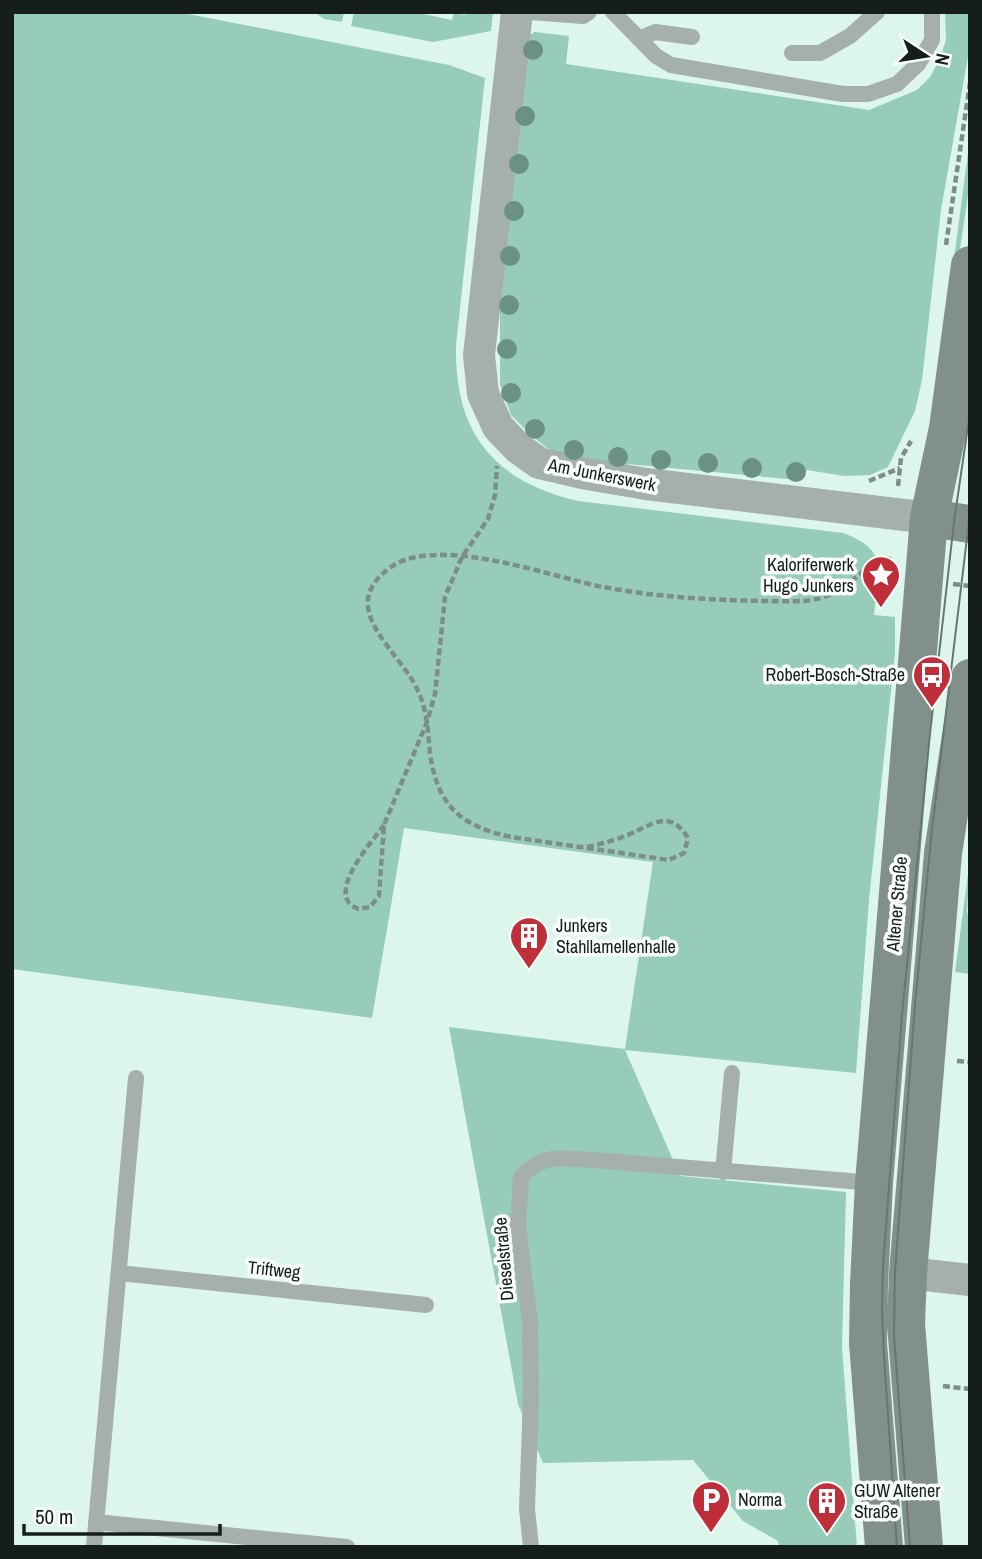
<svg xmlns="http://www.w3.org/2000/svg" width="982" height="1559" font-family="'Archivo Narrow',sans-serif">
<rect width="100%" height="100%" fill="#ddf6ec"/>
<path fill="#96ccb8" d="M 12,12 L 178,12 L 449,65 L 485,78 L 456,345 C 454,432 493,481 578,501 L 843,533 C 891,551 878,572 874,615 L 895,617 L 895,653 L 869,900 L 856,1073 L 625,1050 L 680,1176 L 846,1192 L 842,1347 L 857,1547 L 779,1547 L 778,1541 L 743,1521 L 693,1460 L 543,1463 L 518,1404 L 449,1027 L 625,1049 L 653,862 L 404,828 L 372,1018 L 12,969 Z
M 314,12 L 344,12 L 342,22 L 324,19 Z
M 354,12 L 414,12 L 452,20 L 454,13 L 465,15 L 466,12 L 493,12 L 491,31 L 433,42 L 351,26 Z
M 945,12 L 970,12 L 970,45 L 941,210 L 922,380 L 915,411 L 888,467 L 870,475 L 844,476 L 807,470 L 798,480 L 605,462 L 568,456 L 547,448 L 531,435 L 511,415 L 500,385 L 500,273 L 528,36 L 535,32 L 569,36 L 566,64 L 869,110 L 917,90 L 930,77 L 940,58 L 946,40 Z
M 970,138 L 970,182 L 955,282 L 951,281 Z
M 970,859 L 967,913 L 970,915 L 970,974 L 955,972 Z"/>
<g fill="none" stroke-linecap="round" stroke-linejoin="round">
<path stroke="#7c8e87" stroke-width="4.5" stroke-dasharray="7 3.5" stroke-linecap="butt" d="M 946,245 L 970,83
M 869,481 L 900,468
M 898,486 L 901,458 L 911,441
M 953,584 L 970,586
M 384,825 C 373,841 334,883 349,903 C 351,906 355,907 358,909 L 370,907 L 379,896 L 384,825 L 427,722 L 435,694 L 445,597 L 462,557 L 488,519 L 495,495 L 497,466
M 587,847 C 600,844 613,841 625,836 C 651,826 669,807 688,838 L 684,853 L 669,860 L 511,837 C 460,826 437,805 430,753 C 428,732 427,710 418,691 C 400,650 333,608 391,567 C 436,535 547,575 598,586 C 653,597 710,600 766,601 C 785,601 807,603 824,597 C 847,589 861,571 881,558 L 891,559
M 957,1061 L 970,1062
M 943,1386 L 970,1389"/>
<path stroke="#a5afab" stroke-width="16" d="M 529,12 L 583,16 L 589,12
M 613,12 L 656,56 L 671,65 L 843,94 L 868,94 L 897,84 L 918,64 L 932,40 L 932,12
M 639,39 L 655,32 L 692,37
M 792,53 L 820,53 L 850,36 L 877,12
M 723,1172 L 732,1073
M 119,1273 L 426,1305
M 96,1522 L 347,1547
M 94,1547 L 136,1078
M 531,1547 L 527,1509 L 531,1397 L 530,1322 L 518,1227 L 521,1177 C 544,1152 562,1159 593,1160 L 874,1183"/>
<path stroke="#a5afab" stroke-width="32" d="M 517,12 L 479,355 L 483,394 L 498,427 L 518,448 L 539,463 L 582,473 L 646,484 L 929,518
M 908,1273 L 970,1280"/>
<path stroke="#81908a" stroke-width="38" d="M 929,518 L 970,524
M 884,1547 L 868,1343 L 869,1284 L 874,1183 L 929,518 L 948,428 L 970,265
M 924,1547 L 906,1324 L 908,1273 L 943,853 L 970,678"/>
<path stroke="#677670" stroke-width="2" d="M 897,1547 L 884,1356 L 882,1311 L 883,1266 L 902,1015 L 930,734 L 954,522 L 970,412
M 910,1547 L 894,1336 L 895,1272 L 915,1004 L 932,829 L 970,513"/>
</g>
<g fill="#6b9085">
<circle cx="533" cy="50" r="10"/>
<circle cx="525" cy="116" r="10"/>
<circle cx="519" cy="164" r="10"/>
<circle cx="514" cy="211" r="10"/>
<circle cx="510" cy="256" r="10"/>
<circle cx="509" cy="305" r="10"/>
<circle cx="507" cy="349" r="10"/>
<circle cx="511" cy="393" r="10"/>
<circle cx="535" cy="429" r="10"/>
<circle cx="574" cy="450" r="10"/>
<circle cx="618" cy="457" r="10"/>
<circle cx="661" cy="460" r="10"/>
<circle cx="708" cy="463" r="10"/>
<circle cx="752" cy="468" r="10"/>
<circle cx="796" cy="472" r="10"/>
</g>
<defs>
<symbol id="sight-pin" viewBox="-11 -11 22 30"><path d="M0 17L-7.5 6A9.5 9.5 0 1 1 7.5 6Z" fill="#bf2f3a" stroke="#f9fefc"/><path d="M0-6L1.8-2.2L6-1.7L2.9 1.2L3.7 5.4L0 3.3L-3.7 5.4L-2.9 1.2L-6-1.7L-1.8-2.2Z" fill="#fff"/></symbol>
<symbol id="bus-pin" viewBox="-11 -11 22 30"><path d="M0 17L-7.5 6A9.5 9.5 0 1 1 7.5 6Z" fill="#bf2f3a" stroke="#f9fefc"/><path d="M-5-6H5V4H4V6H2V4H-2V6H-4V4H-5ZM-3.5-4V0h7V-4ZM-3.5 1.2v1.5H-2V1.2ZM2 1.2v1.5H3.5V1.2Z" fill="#fff"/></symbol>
<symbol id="building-pin" viewBox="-11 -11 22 30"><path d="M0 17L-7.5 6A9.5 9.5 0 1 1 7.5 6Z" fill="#bf2f3a" stroke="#f9fefc"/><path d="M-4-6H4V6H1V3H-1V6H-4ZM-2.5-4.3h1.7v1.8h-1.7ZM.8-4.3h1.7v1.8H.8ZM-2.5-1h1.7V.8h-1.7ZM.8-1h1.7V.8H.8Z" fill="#fff"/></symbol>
<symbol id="parking-pin" viewBox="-11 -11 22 30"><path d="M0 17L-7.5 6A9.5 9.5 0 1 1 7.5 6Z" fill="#bf2f3a" stroke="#f9fefc"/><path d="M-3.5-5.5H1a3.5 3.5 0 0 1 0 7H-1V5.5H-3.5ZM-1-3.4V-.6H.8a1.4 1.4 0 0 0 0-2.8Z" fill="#fff"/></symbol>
</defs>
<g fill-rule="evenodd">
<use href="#sight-pin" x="859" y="553" width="44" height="60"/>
<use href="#bus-pin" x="910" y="653" width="44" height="60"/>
<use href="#building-pin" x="507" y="914" width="44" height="60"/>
<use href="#parking-pin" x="689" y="1478" width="44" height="60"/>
<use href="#building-pin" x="805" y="1479" width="44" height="60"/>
</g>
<g text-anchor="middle" stroke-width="7" stroke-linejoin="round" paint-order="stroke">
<g font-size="18" fill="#151e1a" stroke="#f9fefc">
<text transform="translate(602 475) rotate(11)" y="6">Am Junkerswerk</text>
<text transform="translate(897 904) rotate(-85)" y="6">Altener Straße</text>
<text transform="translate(504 1259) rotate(-95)" y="6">Dieselstraße</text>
<text transform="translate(274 1270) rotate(6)" y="6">Triftweg</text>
</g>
<g font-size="18" fill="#151e1a" stroke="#f9fefc" text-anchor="start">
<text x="854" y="571" text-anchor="end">Kaloriferwerk<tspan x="854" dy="21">Hugo Junkers</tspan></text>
<text x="905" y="681" text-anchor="end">Robert-Bosch-Straße</text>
<text x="556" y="932">Junkers<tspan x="556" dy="21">Stahllamellenhalle</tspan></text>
<text x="854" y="1497">GUW Altener<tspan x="854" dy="21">Straße</tspan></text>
<text x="738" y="1506">Norma</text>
</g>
</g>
<rect width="982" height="1559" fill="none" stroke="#151e1a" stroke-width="28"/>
<g transform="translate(926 56) rotate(102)" stroke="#f9fefc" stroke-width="5" paint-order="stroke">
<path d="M0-5L12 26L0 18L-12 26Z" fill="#151e1a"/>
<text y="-10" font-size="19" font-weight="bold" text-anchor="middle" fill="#151e1a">N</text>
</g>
<path d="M24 1524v10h196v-10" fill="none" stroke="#151e1a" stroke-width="3.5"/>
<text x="35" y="1524" font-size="21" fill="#151e1a" stroke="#f9fefc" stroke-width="5" paint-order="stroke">50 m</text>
</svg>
